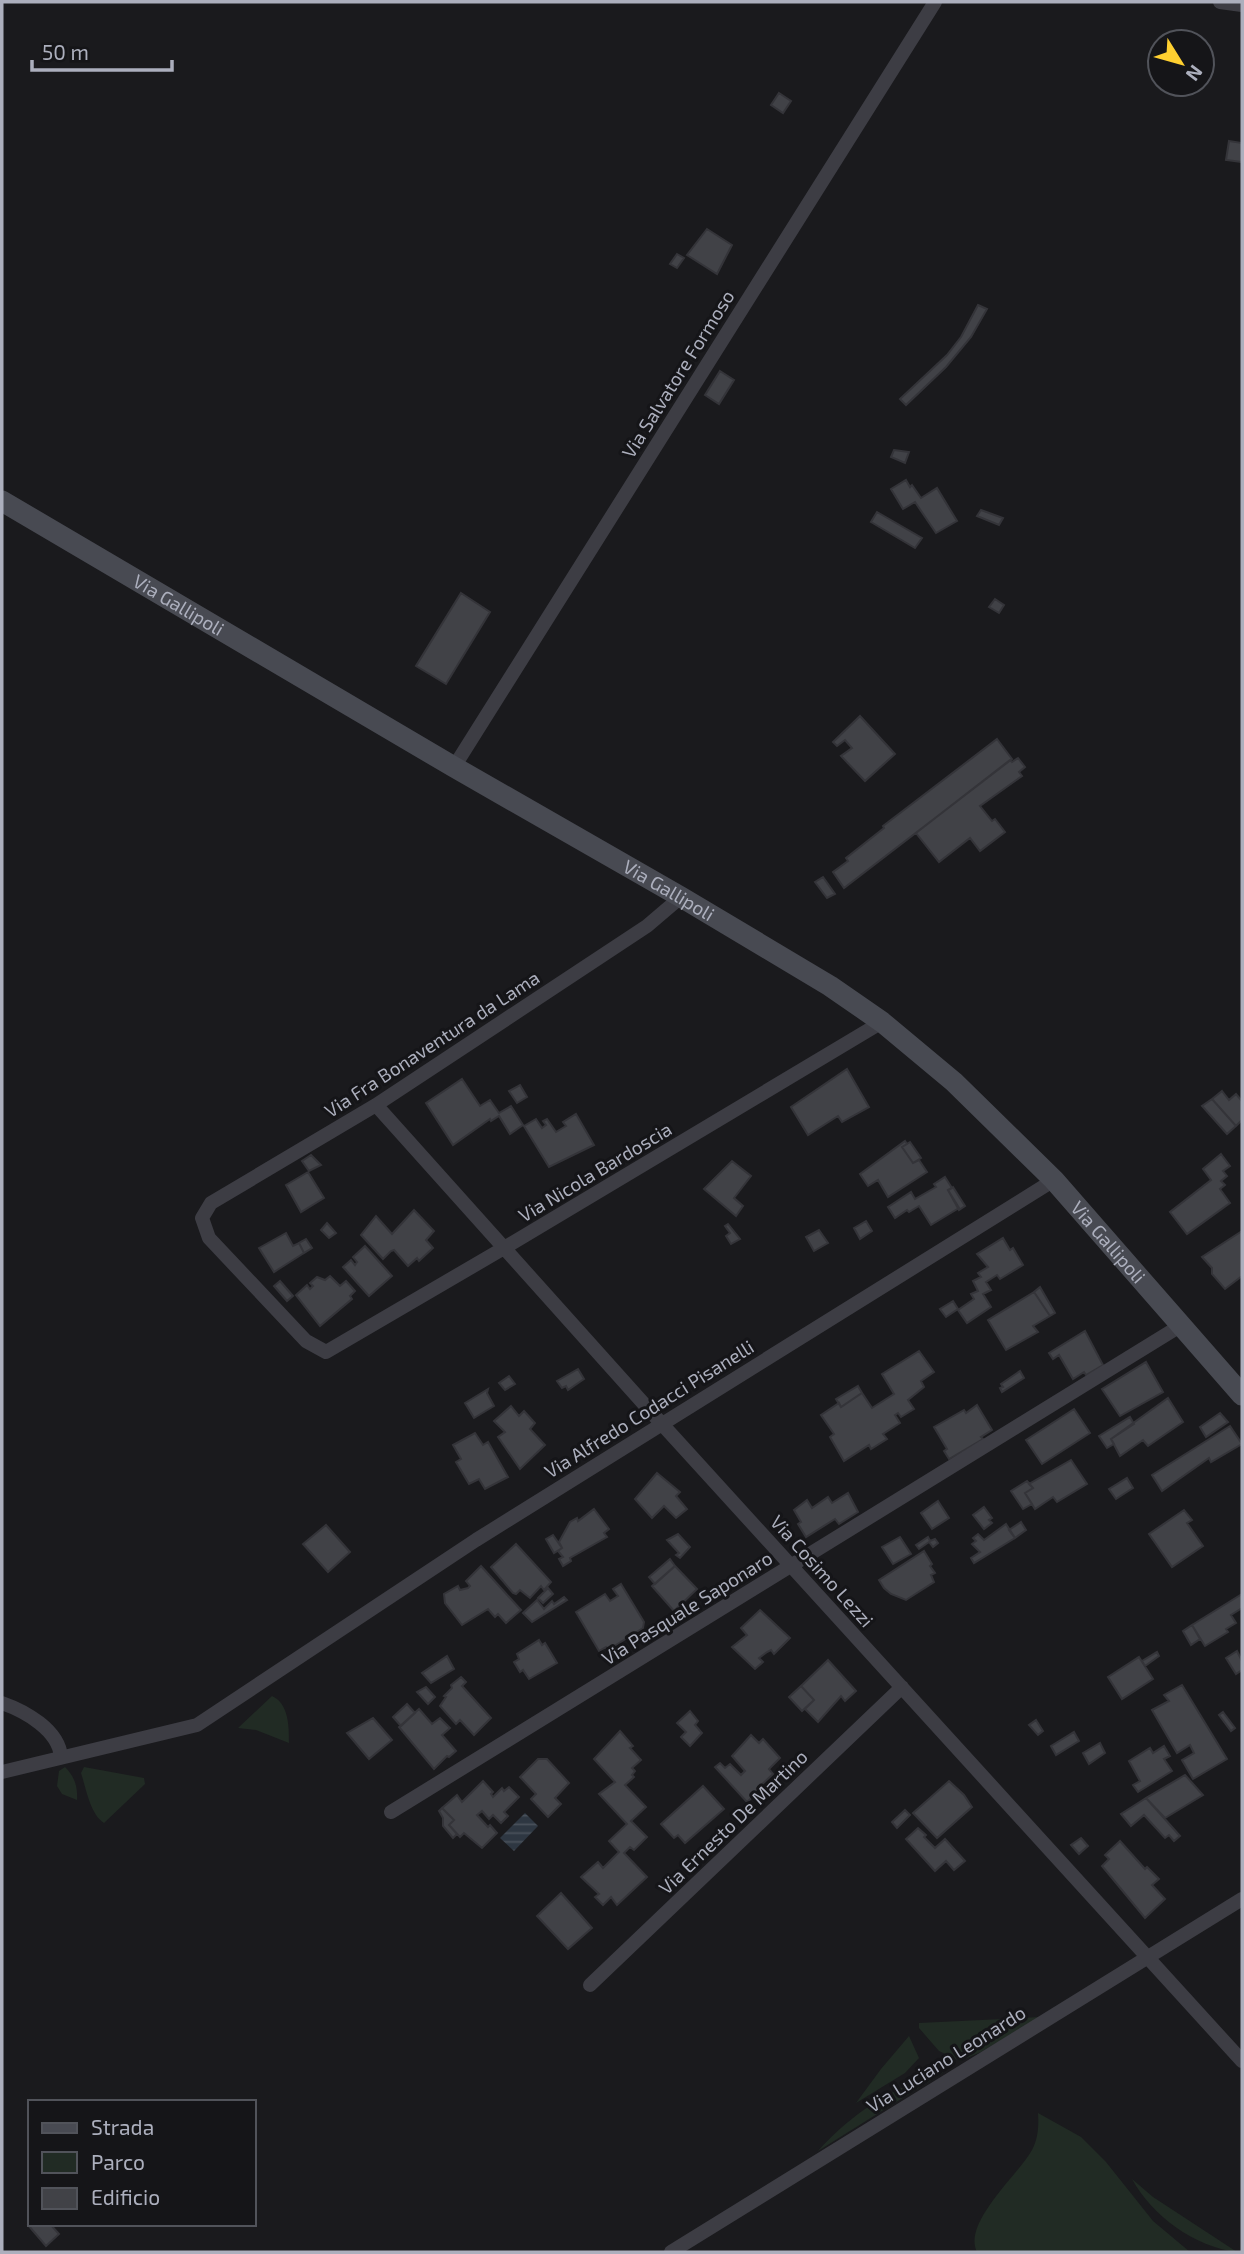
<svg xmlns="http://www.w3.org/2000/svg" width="1244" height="2254" font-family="'Exo 2',sans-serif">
<defs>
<pattern id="water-rules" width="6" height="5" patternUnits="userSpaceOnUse" patternTransform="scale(1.75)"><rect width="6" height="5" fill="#2e3742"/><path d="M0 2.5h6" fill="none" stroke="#4a515b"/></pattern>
</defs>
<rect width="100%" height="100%" fill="#1a1a1d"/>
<path fill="#212b24" d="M 272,1696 C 289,1704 289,1726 289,1743 L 256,1730 L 238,1728 Z
M 65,1767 C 74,1776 78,1786 77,1800 L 62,1794 L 57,1786 L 59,1771 Z
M 84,1767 L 144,1778 L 145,1784 L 104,1823 C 90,1814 86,1788 81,1773 Z
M 1041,2017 L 981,2052 L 960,2061 L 939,2051 L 919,2028 L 919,2023 Z
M 909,2036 L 919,2058 L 905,2073 L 856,2103 L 881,2069 Z
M 944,2072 L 818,2151 C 853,2112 893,2087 944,2072 Z
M 1038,2113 L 1081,2137 L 1106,2162 L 1153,2221 L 1190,2252 L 977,2252 C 962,2223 1019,2174 1032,2150 C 1038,2139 1039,2125 1038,2113 Z
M 1132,2179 L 1153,2197 L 1237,2252 C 1195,2247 1152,2216 1132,2179 Z"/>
<path fill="url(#water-rules)" d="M 525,1813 L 538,1826 L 514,1851 L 500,1838 Z"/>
<path fill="#414247" stroke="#343439" stroke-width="2" d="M 779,93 L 791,101 L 783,113 L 771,105 Z
M 1229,141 L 1242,143 L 1242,162 L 1226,160 Z
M 707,229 L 732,245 L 717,274 L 687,255 Z
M 677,254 L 684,258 L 677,268 L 670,264 Z
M 978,305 L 987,309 L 971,337 L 946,367 L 906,405 L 900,399 L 947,355 L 961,337 Z
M 720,371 L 734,380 L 719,404 L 705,395 Z
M 894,450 L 909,452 L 905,463 L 891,457 Z
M 906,480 L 910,487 L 912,485 L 921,498 L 937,488 L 957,521 L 936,533 L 915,502 L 903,509 L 891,489 Z
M 981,510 L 1003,518 L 999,525 L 977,516 Z
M 877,512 L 922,538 L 915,548 L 871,522 Z
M 461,593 L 490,612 L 446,684 L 416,666 Z
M 995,599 L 1004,605 L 999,613 L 989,607 Z
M 860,716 L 895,754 L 865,781 L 841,756 L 852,748 L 845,740 L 837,746 L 833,742 Z
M 997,739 L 1012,759 L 844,888 L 833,872 L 848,861 L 846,858 L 884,828 L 883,826 Z
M 1018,758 L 1025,767 L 1019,772 L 1022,776 L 980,806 L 992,821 L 995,819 L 1005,832 L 980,851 L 970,838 L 939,862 L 916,833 L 1010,760 L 1012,762 Z
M 823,877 L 835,894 L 827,898 L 815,882 Z
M 847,1069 L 869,1107 L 842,1122 L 838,1116 L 808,1135 L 791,1107 Z
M 462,1079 L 480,1106 L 490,1100 L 499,1113 L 511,1106 L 523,1125 L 510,1134 L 499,1116 L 491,1121 L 490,1119 L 453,1145 L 426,1103 Z
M 520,1085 L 527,1097 L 517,1103 L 509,1091 Z
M 1222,1091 L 1229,1100 L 1236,1094 L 1242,1101 L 1242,1120 L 1236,1126 L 1212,1099 Z
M 1212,1099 L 1236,1126 L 1227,1134 L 1202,1106 Z
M 576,1114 L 594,1145 L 549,1167 L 524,1126 L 536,1119 L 542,1128 L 546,1125 L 543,1121 L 547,1119 L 556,1132 L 566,1126 L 563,1122 Z
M 905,1141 L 907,1144 L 902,1147 L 913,1163 L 919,1160 L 927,1172 L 888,1197 L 878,1180 L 868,1186 L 860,1174 Z
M 910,1142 L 921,1158 L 913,1163 L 902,1147 Z
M 1221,1154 L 1230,1166 L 1223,1171 L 1227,1176 L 1221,1181 L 1225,1185 L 1220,1189 L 1230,1203 L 1187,1234 L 1170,1212 L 1211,1180 L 1203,1169 Z
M 311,1155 L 321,1165 L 309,1171 L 302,1161 Z
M 732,1161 L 751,1176 L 734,1198 L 743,1206 L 736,1216 L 704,1189 Z
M 308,1172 L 324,1198 L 301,1212 L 286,1185 Z
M 945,1177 L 952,1188 L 948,1190 L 959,1208 L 931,1225 L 919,1206 L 909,1212 L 907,1210 L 895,1218 L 888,1207 L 911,1192 L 915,1199 L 936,1187 L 934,1184 Z
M 953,1187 L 965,1206 L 959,1210 L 948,1190 Z
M 414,1210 L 434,1231 L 426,1240 L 433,1248 L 419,1261 L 417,1258 L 408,1266 L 394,1250 L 391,1251 L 383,1259 L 361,1235 L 376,1216 L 392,1234 Z
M 866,1221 L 872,1231 L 860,1239 L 854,1228 Z
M 327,1223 L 336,1233 L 329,1238 L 321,1230 Z
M 728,1224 L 740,1239 L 731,1244 L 726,1236 L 730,1233 L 725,1226 Z
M 819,1230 L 828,1243 L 814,1251 L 806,1237 Z
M 1242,1231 L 1242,1276 L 1225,1289 L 1212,1274 L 1212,1268 L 1202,1257 Z
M 286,1233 L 293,1246 L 299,1243 L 304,1253 L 274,1272 L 259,1248 Z
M 1003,1238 L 1010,1250 L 1013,1248 L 1023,1265 L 1000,1279 L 997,1275 L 986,1282 L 991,1290 L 983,1294 L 991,1307 L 967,1323 L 958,1310 L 974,1299 L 971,1294 L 978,1291 L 973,1281 L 981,1277 L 978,1273 L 988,1267 L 977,1254 Z
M 306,1239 L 312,1248 L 304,1253 L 299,1243 Z
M 365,1246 L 392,1276 L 369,1296 L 343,1267 L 351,1260 L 355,1265 L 357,1262 L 353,1257 Z
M 330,1276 L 340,1286 L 346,1281 L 355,1291 L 350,1296 L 352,1299 L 320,1326 L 296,1295 L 307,1285 L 310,1289 L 313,1286 L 310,1283 L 317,1277 L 325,1280 Z
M 280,1281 L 293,1296 L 287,1301 L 274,1286 Z
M 1040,1287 L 1055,1313 L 1050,1316 L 1034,1292 Z
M 1034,1292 L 1050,1316 L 1033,1326 L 1038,1332 L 1006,1350 L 988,1320 Z
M 953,1301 L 958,1309 L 946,1317 L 940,1309 Z
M 1085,1331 L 1103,1365 L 1086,1375 L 1084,1372 L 1073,1379 L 1059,1355 L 1053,1359 L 1049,1353 Z
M 919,1351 L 934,1372 L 921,1381 L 924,1387 L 908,1400 L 914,1409 L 901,1417 L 898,1413 L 895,1415 L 900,1423 L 883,1434 L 887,1439 L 871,1449 L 869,1445 L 844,1461 L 830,1437 L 834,1434 L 821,1415 L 839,1403 L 841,1407 L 862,1393 L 872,1408 L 894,1394 L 882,1374 Z
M 1146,1362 L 1163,1392 L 1120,1416 L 1102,1389 Z
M 578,1369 L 584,1379 L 568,1390 L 566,1386 L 562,1388 L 557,1381 Z
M 1020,1371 L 1024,1378 L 1002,1392 L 1000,1388 L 1003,1387 L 1001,1384 Z
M 509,1376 L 515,1384 L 505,1390 L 499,1383 Z
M 858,1386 L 862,1393 L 841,1407 L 836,1399 Z
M 488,1389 L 487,1393 L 494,1406 L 474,1418 L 465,1403 Z
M 1168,1398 L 1183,1422 L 1148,1446 L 1143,1440 L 1120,1456 L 1111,1439 Z
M 977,1405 L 992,1430 L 981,1437 L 983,1439 L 949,1459 L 944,1451 L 947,1449 L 934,1427 L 964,1410 L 966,1413 Z
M 511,1406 L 519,1416 L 524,1411 L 535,1423 L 530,1429 L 545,1445 L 520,1469 L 498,1437 L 505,1432 L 494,1421 Z
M 1074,1409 L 1090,1433 L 1042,1464 L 1026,1440 Z
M 1220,1413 L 1228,1422 L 1206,1437 L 1200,1427 Z
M 1130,1417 L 1134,1424 L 1111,1439 L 1114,1444 L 1107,1448 L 1099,1436 Z
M 1230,1426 L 1242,1444 L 1211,1462 L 1209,1458 L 1162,1491 L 1152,1475 Z
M 475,1433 L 483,1445 L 488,1442 L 508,1477 L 485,1489 L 479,1479 L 469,1484 L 456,1462 L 461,1459 L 453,1445 Z
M 1071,1460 L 1087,1484 L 1057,1502 L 1053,1497 L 1035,1509 L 1025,1493 L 1033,1488 L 1029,1484 Z
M 657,1473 L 680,1492 L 676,1496 L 687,1509 L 676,1518 L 664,1506 L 652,1518 L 635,1499 Z
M 1127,1478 L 1133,1488 L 1116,1499 L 1109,1489 Z
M 1027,1481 L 1033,1488 L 1025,1493 L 1032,1504 L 1023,1509 L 1011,1491 Z
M 848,1493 L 858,1512 L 839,1524 L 835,1519 L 806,1537 L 798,1524 L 801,1522 L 794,1510 L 807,1500 L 812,1508 L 828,1497 L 832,1503 Z
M 938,1501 L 949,1518 L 932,1529 L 921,1513 Z
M 984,1507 L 992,1518 L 989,1520 L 992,1523 L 984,1529 L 973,1515 Z
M 594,1509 L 609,1529 L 604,1533 L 607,1537 L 570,1558 L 571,1561 L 563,1566 L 559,1559 L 563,1557 L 558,1551 L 562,1548 L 559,1542 L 570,1522 L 577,1518 L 578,1521 Z
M 1184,1510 L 1192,1520 L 1187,1523 L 1203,1546 L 1172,1567 L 1149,1534 Z
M 1021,1522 L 1026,1530 L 1015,1538 L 1009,1530 Z
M 1006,1524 L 1015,1538 L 974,1563 L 971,1558 L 980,1552 L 972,1544 L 976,1541 L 973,1538 L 978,1534 L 984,1540 Z
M 326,1525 L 350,1552 L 328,1572 L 303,1544 Z
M 678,1534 L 690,1547 L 680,1558 L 676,1555 L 679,1553 L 667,1540 Z
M 553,1535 L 562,1548 L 554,1553 L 546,1539 Z
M 900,1537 L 911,1554 L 893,1564 L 882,1547 Z
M 928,1537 L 930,1541 L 935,1539 L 938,1543 L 933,1547 L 929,1542 L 919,1549 L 916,1545 Z
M 516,1544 L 551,1582 L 544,1590 L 541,1586 L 530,1598 L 520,1590 L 516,1594 L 513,1593 L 491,1567 Z
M 924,1551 L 932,1564 L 930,1566 L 935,1573 L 931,1575 L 934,1582 L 906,1600 L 891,1594 L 884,1588 L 879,1580 Z
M 670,1559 L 675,1566 L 655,1584 L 649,1577 Z
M 481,1566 L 521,1610 L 506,1623 L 498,1614 L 495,1617 L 488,1609 L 462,1625 L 445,1603 L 444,1594 L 458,1586 L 460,1590 L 468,1588 L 470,1586 L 466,1581 Z
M 675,1566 L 697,1589 L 674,1611 L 652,1586 Z
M 621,1584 L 644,1622 L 643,1628 L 608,1650 L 606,1647 L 599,1651 L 576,1612 L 605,1594 L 610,1601 L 618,1596 L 613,1589 Z
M 548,1588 L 553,1594 L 543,1603 L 538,1598 Z
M 1242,1594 L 1242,1608 L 1231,1615 L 1236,1623 L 1226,1629 L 1228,1632 L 1205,1646 L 1192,1625 Z
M 564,1597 L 567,1600 L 532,1622 L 523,1613 L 537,1600 L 544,1609 L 552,1601 L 554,1604 Z
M 760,1610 L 790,1638 L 774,1654 L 771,1650 L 767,1652 L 759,1658 L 763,1662 L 755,1669 L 732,1647 L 747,1635 L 741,1628 Z
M 1192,1625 L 1200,1639 L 1191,1645 L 1183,1631 Z
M 539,1640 L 542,1645 L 545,1643 L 557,1663 L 529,1679 L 523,1670 L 520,1672 L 514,1662 L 519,1659 L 517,1654 Z
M 1237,1651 L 1242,1661 L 1242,1670 L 1236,1674 L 1226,1658 Z
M 1157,1652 L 1159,1656 L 1145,1666 L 1142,1661 Z
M 447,1656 L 454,1669 L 431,1683 L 422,1673 Z
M 1139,1657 L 1153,1679 L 1122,1699 L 1108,1677 Z
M 828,1660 L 856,1691 L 845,1701 L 841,1696 L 818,1722 L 805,1709 L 814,1700 L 801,1686 Z
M 461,1677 L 466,1682 L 462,1686 L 491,1718 L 474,1735 L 460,1720 L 456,1724 L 440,1706 L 446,1697 L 444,1696 L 452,1688 L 451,1685 Z
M 1182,1685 L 1227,1759 L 1193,1779 L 1182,1760 L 1194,1753 L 1190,1745 L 1177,1753 L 1152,1710 L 1169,1701 L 1164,1695 Z
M 801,1686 L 814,1700 L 802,1711 L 789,1697 Z
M 426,1687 L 435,1697 L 428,1704 L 417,1692 Z
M 407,1704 L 415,1713 L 401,1726 L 393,1717 Z
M 419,1709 L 432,1724 L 440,1718 L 450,1728 L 442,1735 L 456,1751 L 449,1757 L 447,1756 L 434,1769 L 399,1727 Z
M 690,1711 L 698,1721 L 695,1725 L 702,1733 L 690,1746 L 681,1737 L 686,1732 L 677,1723 Z
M 1223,1712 L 1235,1728 L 1231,1731 L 1219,1715 Z
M 373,1718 L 392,1740 L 369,1759 L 347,1733 Z
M 1036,1720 L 1043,1731 L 1038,1735 L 1029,1725 Z
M 620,1731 L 633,1746 L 630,1748 L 641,1760 L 632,1768 L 635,1771 L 632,1775 L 634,1777 L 625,1785 L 646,1807 L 631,1821 L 647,1837 L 634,1850 L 630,1847 L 624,1853 L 647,1877 L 617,1905 L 611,1897 L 603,1905 L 595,1897 L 599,1894 L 581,1877 L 598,1862 L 603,1868 L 619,1852 L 609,1841 L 627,1824 L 599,1794 L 615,1782 L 594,1759 Z
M 1074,1732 L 1079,1741 L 1056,1755 L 1051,1746 Z
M 751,1735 L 759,1743 L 763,1739 L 780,1758 L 769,1769 L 773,1774 L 757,1789 L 759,1791 L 747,1802 L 715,1767 L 720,1763 L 725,1768 L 730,1764 L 741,1775 L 745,1771 L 732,1756 Z
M 1100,1743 L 1105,1753 L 1089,1764 L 1083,1753 Z
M 1164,1746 L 1170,1756 L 1164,1759 L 1172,1771 L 1138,1792 L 1133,1785 L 1140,1781 L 1129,1761 L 1150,1748 L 1153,1753 Z
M 538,1759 L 547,1759 L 569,1783 L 555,1798 L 561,1804 L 548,1817 L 531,1799 L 536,1794 L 520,1777 Z
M 1185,1775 L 1203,1795 L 1165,1818 L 1146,1798 Z
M 483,1781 L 493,1792 L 491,1794 L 493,1797 L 502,1788 L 504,1791 L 509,1787 L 519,1797 L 504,1812 L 508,1816 L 501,1823 L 493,1815 L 489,1819 L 482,1811 L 477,1815 L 488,1827 L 490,1825 L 497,1833 L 482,1848 L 464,1833 L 460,1837 L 449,1825 L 454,1820 L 442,1808 L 457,1795 L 462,1802 Z
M 949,1781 L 964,1795 L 972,1807 L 937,1838 L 913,1813 Z
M 703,1786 L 724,1809 L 685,1843 L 678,1835 L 674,1838 L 661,1824 Z
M 1146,1798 L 1180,1836 L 1174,1841 L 1169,1835 L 1165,1838 L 1144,1815 L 1131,1826 L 1121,1814 Z
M 442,1808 L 454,1820 L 449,1825 L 457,1834 L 453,1838 L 443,1826 L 443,1818 L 439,1811 Z
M 905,1810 L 910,1815 L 897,1828 L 892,1822 Z
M 918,1828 L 926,1835 L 924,1837 L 935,1848 L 945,1839 L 965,1861 L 954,1870 L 946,1861 L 935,1871 L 906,1839 Z
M 1081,1838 L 1088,1846 L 1079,1854 L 1071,1845 Z
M 1120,1841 L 1145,1869 L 1147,1867 L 1159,1879 L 1152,1885 L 1165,1899 L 1145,1918 L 1102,1866 L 1109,1859 L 1105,1855 Z
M 561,1893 L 592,1928 L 568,1949 L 537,1916 Z
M 30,2224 L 50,2224 L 59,2234 L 46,2246 L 28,2225 Z"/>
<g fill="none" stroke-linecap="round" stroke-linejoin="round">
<path stroke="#3d3d44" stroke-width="14" d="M 1220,2 L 1242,5
M 454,767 L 935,2
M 681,897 L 647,926 L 376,1105 L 211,1203 L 202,1218 L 209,1238 L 306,1341 L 326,1352 L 504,1248 L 882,1022
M 376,1105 L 661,1423 L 1242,2061
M 2,1703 C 25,1711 59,1730 61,1757
M 2,1772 L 197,1725 L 476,1540 L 1054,1180
M 391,1812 L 1180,1326
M 590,1985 L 902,1687
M 671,2252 L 1242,1899"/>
<path stroke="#484a52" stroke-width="21" id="s1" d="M 2,501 L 454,767 L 681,897 L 830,986 L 882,1022 L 954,1082 L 1054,1180 L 1242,1395"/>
</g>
<g text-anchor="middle" stroke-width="6" stroke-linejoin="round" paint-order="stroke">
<g font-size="19" fill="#acafbd" stroke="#151518">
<text transform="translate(678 374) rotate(-58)" y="7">Via Salvatore Formoso</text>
<text dy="7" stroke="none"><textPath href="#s1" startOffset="205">Via Gallipoli</textPath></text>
<text dy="7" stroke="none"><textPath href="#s1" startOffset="772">Via Gallipoli</textPath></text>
<text transform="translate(432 1044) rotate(-33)" y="7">Via Fra Bonaventura da Lama</text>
<text transform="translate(595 1172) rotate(-31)" y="7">Via Nicola Bardoscia</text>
<text dy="7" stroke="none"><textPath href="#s1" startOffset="1339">Via Gallipoli</textPath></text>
<text transform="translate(649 1409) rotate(-32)" y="7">Via Alfredo Codacci Pisanelli</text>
<text transform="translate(822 1571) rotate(48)" y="7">Via Cosimo Lezzi</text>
<text transform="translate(687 1608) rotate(-32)" y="7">Via Pasquale Saponaro</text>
<text transform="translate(733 1822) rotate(-44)" y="7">Via Ernesto De Martino</text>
<text transform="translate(946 2059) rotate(-32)" y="7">Via Luciano Leonardo</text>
</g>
</g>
<rect width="1244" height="2254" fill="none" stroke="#acafbd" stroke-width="7"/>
<rect x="28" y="2100" width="228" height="126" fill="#151518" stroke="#51535a" stroke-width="2"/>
<rect x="42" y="2123" width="35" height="10" fill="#484a52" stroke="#51535a" stroke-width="2"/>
<text x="91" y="2135" font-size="21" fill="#acafbd">Strada</text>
<rect x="42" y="2152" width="35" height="21" fill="#212b24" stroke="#51535a" stroke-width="2"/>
<text x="91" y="2170" font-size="21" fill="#acafbd">Parco</text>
<rect x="42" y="2188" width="35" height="21" fill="#414247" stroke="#51535a" stroke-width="2"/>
<text x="91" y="2205" font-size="21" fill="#acafbd">Edificio</text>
<g transform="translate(1181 63) rotate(127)"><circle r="33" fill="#151518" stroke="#51535a" stroke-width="2"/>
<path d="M0-5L12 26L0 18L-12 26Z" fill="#ffd030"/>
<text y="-10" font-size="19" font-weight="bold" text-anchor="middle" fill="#acafbd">N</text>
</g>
<path d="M32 60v10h140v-10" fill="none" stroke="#acafbd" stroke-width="3.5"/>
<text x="42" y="60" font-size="21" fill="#acafbd" stroke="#151518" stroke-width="5" paint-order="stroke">50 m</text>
</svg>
